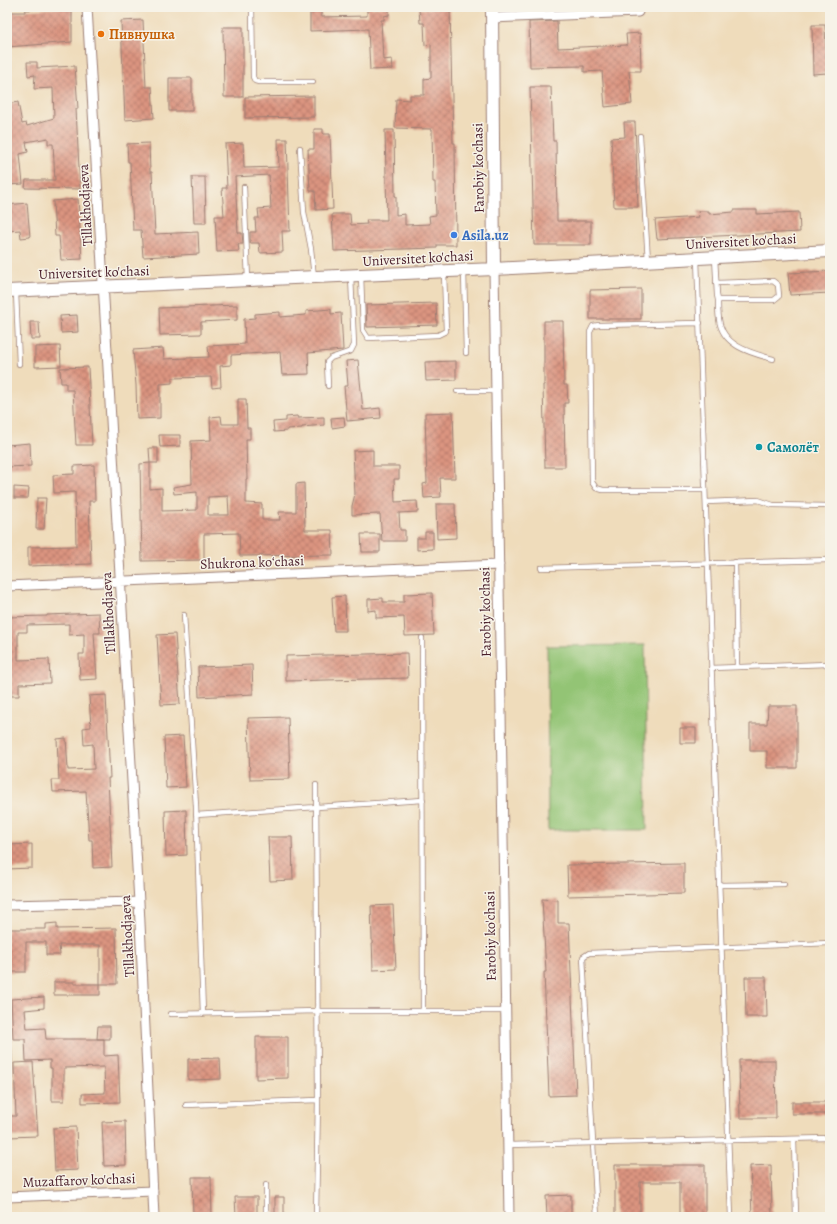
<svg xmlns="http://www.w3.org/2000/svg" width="837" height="1224" font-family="Alegreya,serif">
<defs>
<pattern id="building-cross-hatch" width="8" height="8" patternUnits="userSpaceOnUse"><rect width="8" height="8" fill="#db9480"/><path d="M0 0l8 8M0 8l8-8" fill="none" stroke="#b47869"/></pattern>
</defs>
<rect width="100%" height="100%" fill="#f7f3e8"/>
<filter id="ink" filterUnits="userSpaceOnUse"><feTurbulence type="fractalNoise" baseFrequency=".025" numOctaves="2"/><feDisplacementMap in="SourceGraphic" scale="8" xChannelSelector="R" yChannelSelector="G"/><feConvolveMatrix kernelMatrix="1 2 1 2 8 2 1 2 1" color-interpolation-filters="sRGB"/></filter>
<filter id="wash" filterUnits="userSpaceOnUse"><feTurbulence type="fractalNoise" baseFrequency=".012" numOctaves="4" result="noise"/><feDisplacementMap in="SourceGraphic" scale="16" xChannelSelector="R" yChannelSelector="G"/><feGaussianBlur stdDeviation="0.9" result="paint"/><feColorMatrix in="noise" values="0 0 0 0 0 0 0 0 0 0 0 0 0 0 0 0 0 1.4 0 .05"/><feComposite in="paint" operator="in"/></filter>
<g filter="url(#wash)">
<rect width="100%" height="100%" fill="#efdcbb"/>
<path fill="#93c474" stroke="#6e7250" d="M 645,645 L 647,830 L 548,830 L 547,646 Z"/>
<g id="blocks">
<path fill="url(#building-cross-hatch)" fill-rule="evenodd" d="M 310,7 L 321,7 L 321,17 L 367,16 L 367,8 L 389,7 L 389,15 L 384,16 L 384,20 L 381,20 L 383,60 L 392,59 L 393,69 L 370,70 L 368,29 L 310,31 Z
M 529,7 L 557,7 L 557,9 L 529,10 Z
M 60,8 L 72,8 L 72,42 L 7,47 L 7,12 L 25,12 L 25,10 Z
M 450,8 L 453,143 L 455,143 L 456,245 L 437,245 L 437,248 L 334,251 L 332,214 L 350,214 L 351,225 L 367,224 L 366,220 L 387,220 L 385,130 L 394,130 L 395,196 L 396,196 L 396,215 L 405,214 L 405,225 L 430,224 L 429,216 L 436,215 L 435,182 L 433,182 L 432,129 L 395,128 L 396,99 L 410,100 L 410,95 L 424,95 L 424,79 L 431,78 L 431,44 L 425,45 L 424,23 L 420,23 L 419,9 Z
M 143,20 L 146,87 L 152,87 L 154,118 L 125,120 L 121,21 Z
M 557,21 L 558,48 L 627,45 L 626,34 L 640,33 L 641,71 L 629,71 L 632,104 L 605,107 L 602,71 L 584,72 L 584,66 L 530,67 L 529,22 Z
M 812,25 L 825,25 L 827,73 L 813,74 Z
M 223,27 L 243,27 L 243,97 L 224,97 Z
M 27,62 L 37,62 L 37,68 L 75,66 L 78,109 L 76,109 L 80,189 L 25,188 L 26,180 L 55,180 L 53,144 L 48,144 L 48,138 L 26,142 L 28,152 L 20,154 L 23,184 L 7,185 L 7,104 L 18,102 L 22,124 L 26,123 L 27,126 L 54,118 L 53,88 L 34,89 L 35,75 L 28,76 Z
M 169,78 L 192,78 L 192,111 L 169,111 Z
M 530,87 L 551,87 L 553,141 L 556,141 L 557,221 L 591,221 L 591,245 L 534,245 Z
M 314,96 L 314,117 L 245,118 L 245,97 Z
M 624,122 L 635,122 L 638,207 L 614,207 L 611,138 L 625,137 Z
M 314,129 L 323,129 L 323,134 L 330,134 L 333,209 L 316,210 L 315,191 L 310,191 L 308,149 L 314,149 Z
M 278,139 L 287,139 L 290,231 L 282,231 L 283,252 L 260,253 L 259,243 L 250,243 L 250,232 L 256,232 L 255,218 L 259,218 L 258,209 L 271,208 L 269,175 L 235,177 L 238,233 L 242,233 L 243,244 L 238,244 L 239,251 L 217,252 L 215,216 L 224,216 L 222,188 L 227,188 L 225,144 L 243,143 L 244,168 L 279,167 Z
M 149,143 L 150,172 L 152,172 L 155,234 L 198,232 L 199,254 L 143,257 L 141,230 L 133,230 L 130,162 L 128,162 L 127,144 Z
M 192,177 L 205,177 L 206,223 L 194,223 Z
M 78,199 L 82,259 L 61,260 L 59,236 L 55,236 L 53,201 Z
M 27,203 L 30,237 L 21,238 L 20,230 L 7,231 L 7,205 Z
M 734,210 L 757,210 L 757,214 L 799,212 L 800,232 L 657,239 L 655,220 L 699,217 L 698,211 L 709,211 L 709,214 L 734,212 Z
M 830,271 L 830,293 L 790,295 L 788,273 Z
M 641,289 L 641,319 L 590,319 L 590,290 Z
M 436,303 L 437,325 L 367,327 L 366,305 Z
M 237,305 L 237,320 L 201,322 L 201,334 L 160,335 L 159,308 Z
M 331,309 L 331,314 L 341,313 L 343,350 L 308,353 L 309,374 L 282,375 L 280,352 L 231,355 L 231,365 L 220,366 L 221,387 L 212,388 L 211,377 L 172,378 L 172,383 L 160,384 L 160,418 L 137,419 L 136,385 L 133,350 L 163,348 L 164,359 L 209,357 L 208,346 L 245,344 L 244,319 L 255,318 L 255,314 L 280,312 L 280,317 L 306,315 L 306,311 Z
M 77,315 L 78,332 L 61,333 L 60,316 Z
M 544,321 L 563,321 L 564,385 L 567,385 L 568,403 L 564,403 L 565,467 L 545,467 L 543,385 L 544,385 Z
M 30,322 L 39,322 L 40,339 L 31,339 Z
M 60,346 L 61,366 L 35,367 L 35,347 Z
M 358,360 L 363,410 L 380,408 L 381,418 L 347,421 L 344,386 L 348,386 L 346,361 Z
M 456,361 L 456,380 L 426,381 L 425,362 Z
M 88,367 L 92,445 L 76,445 L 73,390 L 66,390 L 66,383 L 61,383 L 60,368 Z
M 238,399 L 246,399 L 247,428 L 250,428 L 250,439 L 246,439 L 247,479 L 246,479 L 246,503 L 262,504 L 262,520 L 280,520 L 279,512 L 296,512 L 296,484 L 304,483 L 305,530 L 332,530 L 333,555 L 240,556 L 239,533 L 204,534 L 204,560 L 142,561 L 140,464 L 150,463 L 150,489 L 162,488 L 162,511 L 197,510 L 197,492 L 174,494 L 173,487 L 192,484 L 191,441 L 211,440 L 210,417 L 221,416 L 222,424 L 238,424 ZM 228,496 L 229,515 L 208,515 L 208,497 Z
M 453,412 L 455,478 L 440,478 L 441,497 L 424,498 L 423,484 L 427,483 L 425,413 Z
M 297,416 L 298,418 L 324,417 L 324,425 L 302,427 L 302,428 L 287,429 L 287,431 L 274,432 L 273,422 L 286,421 L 286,417 Z
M 344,417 L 345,426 L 332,428 L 331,418 Z
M 159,435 L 180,435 L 180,446 L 160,447 Z
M 30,443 L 31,466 L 7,467 L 7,445 Z
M 149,448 L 158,448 L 158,463 L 150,463 Z
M 373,450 L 373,466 L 399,466 L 399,479 L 394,479 L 395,502 L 417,501 L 418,512 L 399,513 L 400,530 L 405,530 L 405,541 L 382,541 L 380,514 L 352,515 L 352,506 L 355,494 L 353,451 Z
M 94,465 L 95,501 L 89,501 L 91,564 L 28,566 L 28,547 L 76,546 L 75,492 L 54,493 L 53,475 L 74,474 L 74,466 Z
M 14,487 L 29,488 L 28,498 L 14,498 Z
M 37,498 L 46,498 L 44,529 L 36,529 Z
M 436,504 L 455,504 L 456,538 L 437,539 Z
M 425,532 L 433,532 L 433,549 L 417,550 L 417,538 L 425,538 Z
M 361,534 L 380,534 L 380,552 L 362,552 Z
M 432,593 L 434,635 L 405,636 L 404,617 L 376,618 L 376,610 L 368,611 L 368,599 L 383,598 L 383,602 L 404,602 L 404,594 Z
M 345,596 L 346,631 L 334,631 L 332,597 Z
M 99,613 L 100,633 L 94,633 L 97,679 L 80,680 L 79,654 L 84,654 L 84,634 L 69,635 L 69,624 L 27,625 L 27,632 L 18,632 L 18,660 L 49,659 L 50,683 L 19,684 L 19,696 L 11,696 L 11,672 L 7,672 L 7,617 L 47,616 L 47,615 Z
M 175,634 L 180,704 L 161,705 L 157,635 Z
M 407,653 L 408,678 L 286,681 L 286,656 Z
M 252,665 L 253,694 L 199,697 L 198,667 Z
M 106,695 L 110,778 L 108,778 L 112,867 L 93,868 L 92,840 L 89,840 L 86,791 L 53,792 L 52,780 L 59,780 L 57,739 L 66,738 L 68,770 L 94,769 L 93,744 L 84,745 L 83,728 L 91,727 L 89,696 Z
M 768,706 L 797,706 L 797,768 L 767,768 L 767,751 L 750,751 L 750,724 L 767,724 Z
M 288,717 L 290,779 L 250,780 L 248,718 Z
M 680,728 L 696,728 L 696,743 L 680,743 Z
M 183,736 L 186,787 L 166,788 L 164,737 Z
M 186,810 L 187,855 L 166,856 L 165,811 Z
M 268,837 L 292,837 L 293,880 L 270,881 Z
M 32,844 L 32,868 L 7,869 L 7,845 Z
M 684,863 L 684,893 L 568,896 L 567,865 Z
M 542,899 L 558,900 L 558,923 L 569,923 L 576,1095 L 549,1096 L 544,972 L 546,972 Z
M 393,905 L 396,969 L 373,970 L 371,906 Z
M 57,923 L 57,929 L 116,928 L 117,984 L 100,984 L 100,945 L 59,945 L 60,955 L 46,955 L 46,942 L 26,942 L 26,972 L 7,972 L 7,929 L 46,929 L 46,924 Z
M 745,977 L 766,977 L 767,1017 L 746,1017 Z
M 54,982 L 74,982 L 74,984 L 100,984 L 100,995 L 54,995 Z
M 44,997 L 44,1008 L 25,1010 L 27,1029 L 45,1028 L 46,1039 L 104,1039 L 104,1056 L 118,1055 L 120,1102 L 82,1103 L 82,1094 L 105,1093 L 104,1067 L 64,1068 L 64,1101 L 52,1101 L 52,1068 L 50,1068 L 50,1060 L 26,1061 L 25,1039 L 13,1039 L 11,999 Z
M 98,1026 L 110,1026 L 110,1039 L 97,1039 Z
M 256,1037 L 288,1037 L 288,1078 L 256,1079 Z
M 220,1058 L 221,1079 L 188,1080 L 188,1059 Z
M 739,1060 L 775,1060 L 776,1118 L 740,1118 Z
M 33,1062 L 38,1136 L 8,1137 L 8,1116 L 16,1116 L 14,1063 Z
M 792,1102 L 830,1102 L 830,1114 L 792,1114 Z
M 125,1121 L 126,1165 L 104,1166 L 102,1122 Z
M 76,1127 L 78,1170 L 55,1171 L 53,1128 Z
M 615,1165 L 705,1165 L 705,1217 L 680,1217 L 680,1182 L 640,1182 L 640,1217 L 615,1217 Z
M 771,1165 L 772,1217 L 752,1217 L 750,1166 Z
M 192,1177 L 211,1177 L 212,1217 L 193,1217 Z
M 571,1195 L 571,1217 L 547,1217 L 546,1196 Z
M 235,1197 L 257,1197 L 257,1217 L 236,1217 Z
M 275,1197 L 284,1197 L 284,1217 L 275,1217 Z"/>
</g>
</g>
<g filter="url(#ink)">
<use href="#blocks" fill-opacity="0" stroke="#9c7e73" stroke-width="1"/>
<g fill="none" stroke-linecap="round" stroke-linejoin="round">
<defs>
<path id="service" d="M 252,7 L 253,77 L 255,81 L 259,82 L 313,82
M 640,136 L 648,260
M 300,148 L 304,212 L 311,249 L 314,277
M 244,187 L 248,279
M 715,257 L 717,295 L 718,300 L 774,300 L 779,296 L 778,285 L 773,281 L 716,283
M 697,258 L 731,1217
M 464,271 L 466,353
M 361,275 L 363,330 L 368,338 L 438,335 L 446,331 L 444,272
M 16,292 L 19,364
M 718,300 C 718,307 718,313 719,319 C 722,346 751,353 773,359
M 700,323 L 599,325 L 593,326 L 590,332 L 592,482 L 596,488 L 603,490 L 705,490
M 328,386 L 327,362 L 331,358 L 351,351 L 354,345 L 351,276
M 457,391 L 496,391
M 706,502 L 758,500 L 773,505 L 830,506
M 735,562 L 737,667
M 541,568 L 830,560
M 184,615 L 196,806 L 203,1014
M 422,638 L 423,1011
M 711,668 L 828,664
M 196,815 L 423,800
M 719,885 L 784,884
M 171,1014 L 318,1011 L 506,1011
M 7,1037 L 9,1045 L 10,1077
M 186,1105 L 318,1100
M 794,1140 L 796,1217
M 508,1145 L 830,1138
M 266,1185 L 266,1217
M 316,1217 L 318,1100 L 316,785
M 597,1217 L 583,957 L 589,953 L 830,943"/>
<path id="minor" d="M 87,7 L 139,902 L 154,1217
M 492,18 L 638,12
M 494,269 L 509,1217
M 7,586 L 499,565
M 7,905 L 139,902
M 7,1197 L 153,1191"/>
<path id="secondary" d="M 492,7 L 494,269
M 7,291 L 494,269 L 830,251"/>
</defs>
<use href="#service" stroke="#9c7e73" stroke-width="6"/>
<use href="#minor" stroke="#9c7e73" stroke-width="11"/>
<use href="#secondary" stroke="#9c7e73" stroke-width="14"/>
<use href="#service" stroke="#fff" stroke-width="4.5"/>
<use href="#minor" stroke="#fff" stroke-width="9"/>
<use href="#secondary" stroke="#fff" stroke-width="12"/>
</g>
</g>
<circle fill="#e8710a" stroke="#f7f3e8" stroke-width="1.5" cx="101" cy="34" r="4"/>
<circle fill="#3f7fe0" stroke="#f7f3e8" stroke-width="1.5" cx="454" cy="235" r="4"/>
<circle fill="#0f9aa8" stroke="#f7f3e8" stroke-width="1.5" cx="759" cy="447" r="4"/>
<g text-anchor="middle" stroke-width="3" stroke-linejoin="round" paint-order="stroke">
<g font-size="14" font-weight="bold" fill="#c56008" stroke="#f7f3e8" text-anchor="start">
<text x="109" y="39">Пивнушка</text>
</g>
<g font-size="14" fill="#4a1f2b" stroke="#f7f3e8">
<text transform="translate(478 168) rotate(-91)" y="5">Farobiy ko'chasi</text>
<text transform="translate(85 205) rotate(-93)" y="5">Tillakhodjaeva</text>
<text transform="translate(741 241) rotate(-3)" y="5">Universitet ko'chasi</text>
<text transform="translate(418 258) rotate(-3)" y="5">Universitet ko'chasi</text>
<text transform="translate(94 272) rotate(-2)" y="5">Universitet ko'chasi</text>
<text transform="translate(252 562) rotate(-2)" y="5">Shukrona koʻchasi</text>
<text transform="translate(485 612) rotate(-91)" y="5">Farobiy ko'chasi</text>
<text transform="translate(108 613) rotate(-93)" y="5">Tillakhodjaeva</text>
<text transform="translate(127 936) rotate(-93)" y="5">Tillakhodjaeva</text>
<text transform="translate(490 936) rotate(-91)" y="5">Farobiy ko'chasi</text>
<text transform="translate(79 1180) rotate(-2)" y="5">Muzaffarov ko'chasi</text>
</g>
<g font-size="14" font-weight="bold" fill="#366cbe" stroke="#f7f3e8" text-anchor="start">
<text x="462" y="240">Asila.uz</text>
</g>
<g font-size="14" font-weight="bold" fill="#0d838f" stroke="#f7f3e8" text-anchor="start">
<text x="767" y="452">Самолёт</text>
</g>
</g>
<rect width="837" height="1224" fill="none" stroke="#f7f3e8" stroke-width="24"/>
</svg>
